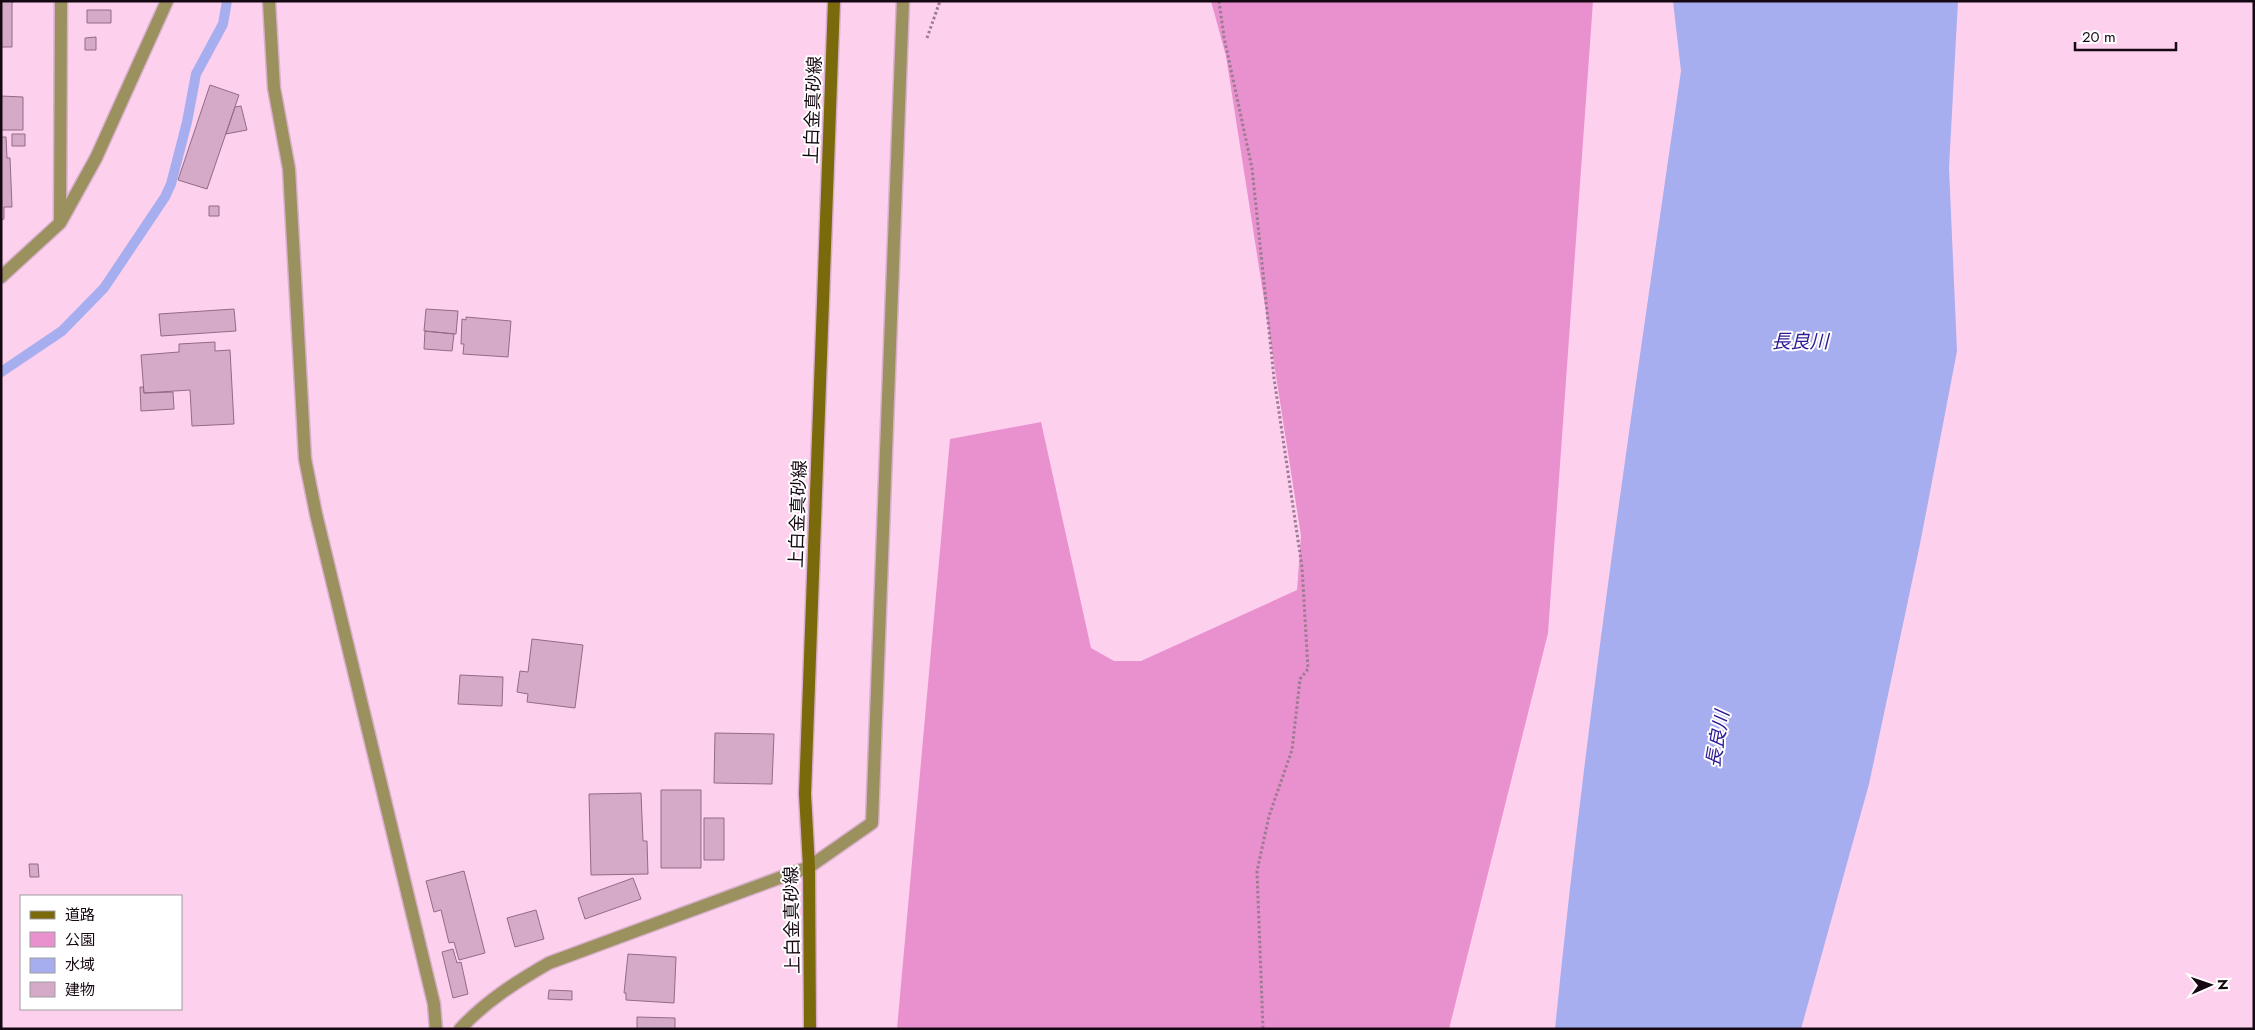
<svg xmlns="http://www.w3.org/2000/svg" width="2255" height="1030" font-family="Jost,'Noto Sans JP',sans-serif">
<rect width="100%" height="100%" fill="#fdd0ee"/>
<path fill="#e990cf" d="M 1211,1 L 1593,1 L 1548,633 L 1449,1029 L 897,1029 L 950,439 L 1041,422 L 1091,648 L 1114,661 L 1141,661 L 1297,590 L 1301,536 L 1226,56 Z"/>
<path fill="#a6aeef" d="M 1673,1 L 1958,1 L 1949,168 L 1957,351 L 1920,544 L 1869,784 L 1801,1029 L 1555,1029 C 1587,708 1635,390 1681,71 Z"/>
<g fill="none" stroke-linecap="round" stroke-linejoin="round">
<path stroke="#a6aeef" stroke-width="10" d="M 1,372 L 62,331 L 104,288 L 165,197 L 171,184 L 187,122 L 196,74 L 223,24 L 227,1"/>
</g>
<path fill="#d5aac8" stroke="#936b86" d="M 1,1 L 19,1 L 12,2 L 12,47 L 1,47 Z
M 87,10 L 111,10 L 111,23 L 87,23 Z
M 96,37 L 96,50 L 85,50 L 85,38 Z
M 210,85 L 239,95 L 207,189 L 178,180 Z
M 1,96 L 23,97 L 23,130 L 1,130 Z
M 241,106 L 247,130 L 226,134 L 235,107 Z
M 12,134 L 25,134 L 25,146 L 12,146 Z
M 1,137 L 6,137 L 7,158 L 10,158 L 12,207 L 4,207 L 4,219 L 1,220 Z
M 209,206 L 219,206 L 219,216 L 209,216 Z
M 234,309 L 236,331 L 161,336 L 159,314 Z
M 426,309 L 458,311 L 456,334 L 424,331 Z
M 466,317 L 511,321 L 508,357 L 463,354 L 464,344 L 461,344 L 462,319 L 466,320 Z
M 425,331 L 454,334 L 452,351 L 424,349 Z
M 215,342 L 215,351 L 230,350 L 234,424 L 192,426 L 190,390 L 144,393 L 141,355 L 179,352 L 179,344 Z
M 140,387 L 143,387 L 144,393 L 173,392 L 174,409 L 141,411 Z
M 532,639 L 583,645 L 575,708 L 527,702 L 528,694 L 517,692 L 520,671 L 528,672 Z
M 460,675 L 503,677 L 502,706 L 458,704 Z
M 715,733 L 774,734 L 772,784 L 714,783 Z
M 661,790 L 701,790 L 701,868 L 661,868 Z
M 641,793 L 643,841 L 647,841 L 648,874 L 591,875 L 589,794 Z
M 704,818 L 724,818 L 724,860 L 704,860 Z
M 29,864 L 38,864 L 39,877 L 30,877 Z
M 464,871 L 485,953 L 459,960 L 454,942 L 449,943 L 441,910 L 434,912 L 426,881 Z
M 633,878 L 641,899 L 585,919 L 578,898 Z
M 536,910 L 544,939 L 515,947 L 507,918 Z
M 453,949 L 457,963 L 461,962 L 468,994 L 453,998 L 442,952 Z
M 628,954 L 676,957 L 674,1003 L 626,1000 L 626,993 L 624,993 Z
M 549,990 L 572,991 L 572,1000 L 548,999 Z
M 637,1017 L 675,1018 L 675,1029 L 637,1029 Z"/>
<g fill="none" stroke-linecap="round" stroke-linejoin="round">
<defs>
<path id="minor" d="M 269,1 L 274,88 L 289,169 L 305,459 L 316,514 L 434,1004 L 436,1029
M 60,221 L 61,1
M 1,277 L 60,223 L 96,158 L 167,1
M 460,1029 C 486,1001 516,982 549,963 L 809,867"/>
<path id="tertiary" d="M 809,867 L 872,823 L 903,1"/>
<path id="secondary" d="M 810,1029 L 809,867 L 805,794 L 834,1"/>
</defs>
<use href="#minor" stroke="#d8b0cb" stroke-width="15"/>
<use href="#tertiary" stroke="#d8b0cb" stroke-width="15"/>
<use href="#secondary" stroke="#d8b0cb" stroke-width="15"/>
<path stroke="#9b7b90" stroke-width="3" stroke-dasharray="2.5 2.5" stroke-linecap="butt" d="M 1219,1 L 1224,37 L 1252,168 L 1274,378 L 1302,567 L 1308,669 L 1300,679 L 1292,750 L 1269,816 L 1257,871 L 1263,1029
M 927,38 L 940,1"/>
<use href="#minor" stroke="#9b915f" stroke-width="12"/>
<use href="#tertiary" stroke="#9b915f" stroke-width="12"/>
<use href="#secondary" stroke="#7a6a0c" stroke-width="12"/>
</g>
<g text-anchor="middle" stroke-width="4" stroke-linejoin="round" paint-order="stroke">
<g font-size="18" fill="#160812" stroke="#fff">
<text transform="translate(813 110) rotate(-88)" y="6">上白金真砂線</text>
<text transform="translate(798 514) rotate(-88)" y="6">上白金真砂線</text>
<text transform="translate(792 920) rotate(-91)" y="6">上白金真砂線</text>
</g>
<g font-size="19" font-style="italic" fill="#2e1994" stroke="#fff">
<text x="1800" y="348">長良川</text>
<text transform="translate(1717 739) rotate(-80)" y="7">長良川</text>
</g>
</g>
<rect width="2255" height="1030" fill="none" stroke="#160812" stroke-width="5"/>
<rect x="20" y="895" width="162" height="115" fill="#ffffff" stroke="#a29ca0"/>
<rect x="30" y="911" width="25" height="8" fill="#7a6a0c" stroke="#a29ca0"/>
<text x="65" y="920" font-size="15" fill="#160812">道路</text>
<rect x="30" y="932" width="25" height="15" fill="#e990cf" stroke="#a29ca0"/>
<text x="65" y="945" font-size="15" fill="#160812">公園</text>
<rect x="30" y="958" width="25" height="15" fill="#a6aeef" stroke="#a29ca0"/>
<text x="65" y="970" font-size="15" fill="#160812">水域</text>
<rect x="30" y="982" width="25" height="15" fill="#d5aac8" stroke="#a29ca0"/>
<text x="65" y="995" font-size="15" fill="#160812">建物</text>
<g transform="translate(2210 985) rotate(88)" stroke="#ffffff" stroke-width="4" paint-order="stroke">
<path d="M0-4L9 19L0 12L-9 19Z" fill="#160812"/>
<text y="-8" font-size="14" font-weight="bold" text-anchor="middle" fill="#160812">N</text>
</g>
<path d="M2075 42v8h101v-8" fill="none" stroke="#160812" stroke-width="2.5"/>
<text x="2082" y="42" font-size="15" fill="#160812" stroke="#ffffff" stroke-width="4" paint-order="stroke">20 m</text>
</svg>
